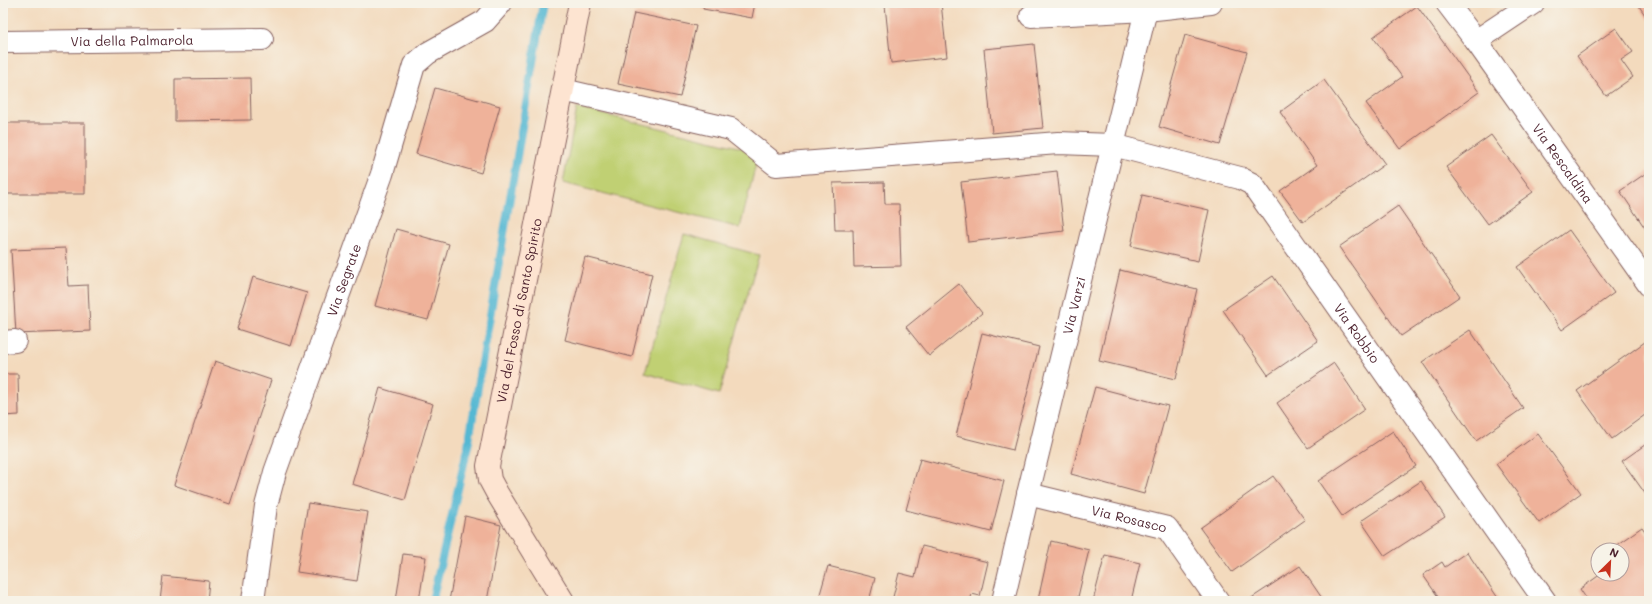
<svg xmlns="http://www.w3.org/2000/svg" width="1652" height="604" font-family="Mali,sans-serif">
<rect width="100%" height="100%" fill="#f7f3e8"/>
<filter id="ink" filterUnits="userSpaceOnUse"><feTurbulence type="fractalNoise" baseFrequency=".025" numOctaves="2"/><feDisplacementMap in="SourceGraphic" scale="8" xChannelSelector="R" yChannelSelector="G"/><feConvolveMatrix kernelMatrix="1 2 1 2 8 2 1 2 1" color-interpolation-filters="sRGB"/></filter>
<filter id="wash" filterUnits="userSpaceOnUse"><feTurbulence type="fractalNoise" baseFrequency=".012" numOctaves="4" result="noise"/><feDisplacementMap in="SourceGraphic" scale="16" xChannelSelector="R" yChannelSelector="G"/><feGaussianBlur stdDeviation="0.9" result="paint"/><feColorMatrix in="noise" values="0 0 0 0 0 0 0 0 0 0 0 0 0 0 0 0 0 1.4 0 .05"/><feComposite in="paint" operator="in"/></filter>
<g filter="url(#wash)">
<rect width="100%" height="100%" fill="#f3dabd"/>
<path fill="#c0d073" stroke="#85784f" d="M 577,108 L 759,152 L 740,228 L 563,183 Z
M 684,234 L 759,255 L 719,394 L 645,373 Z"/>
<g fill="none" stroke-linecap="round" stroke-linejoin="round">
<path stroke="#54b8d3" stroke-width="8" d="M 432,601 L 468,446 L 543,3"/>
</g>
<g id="blocks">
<path fill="#efb29a" d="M 704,3 L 755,3 L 752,18 L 703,9 Z
M 904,3 L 941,3 L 947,57 L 891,63 L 885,5 Z
M 1637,3 L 1649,3 L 1649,21 Z
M 1417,6 L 1479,92 L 1400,149 L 1366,103 L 1402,77 L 1373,37 Z
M 634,13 L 696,26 L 680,97 L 618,84 Z
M 1616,28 L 1633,52 L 1621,60 L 1633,77 L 1606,96 L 1577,56 Z
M 1185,35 L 1247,52 L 1220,145 L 1159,127 Z
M 1034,44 L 1043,128 L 992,133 L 984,49 Z
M 250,78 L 251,120 L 175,121 L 175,79 Z
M 1324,80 L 1385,164 L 1303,222 L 1280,191 L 1317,165 L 1280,112 Z
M 435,88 L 500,106 L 481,173 L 416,154 Z
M 3,123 L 85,123 L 85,194 L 3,194 Z
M 1491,135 L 1533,192 L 1488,224 L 1446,167 Z
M 1057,171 L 1064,231 L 968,242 L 961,182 Z
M 1649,171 L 1649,234 L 1620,191 Z
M 884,182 L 885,204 L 899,204 L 901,266 L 854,267 L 853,230 L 835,230 L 833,183 Z
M 1142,195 L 1209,210 L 1198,261 L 1131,246 Z
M 1398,206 L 1460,296 L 1401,336 L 1339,247 Z
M 396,229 L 449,244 L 428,320 L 375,306 Z
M 1569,230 L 1614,293 L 1562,330 L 1517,267 Z
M 66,248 L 69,286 L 88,285 L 90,331 L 16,334 L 11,250 Z
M 585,257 L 652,274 L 632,357 L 565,340 Z
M 1120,270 L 1197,289 L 1176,379 L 1099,361 Z
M 1273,276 L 1318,341 L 1268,375 L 1223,310 Z
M 253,277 L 307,293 L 291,346 L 237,329 Z
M 959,284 L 982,313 L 929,356 L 906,327 Z
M 1470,330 L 1523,408 L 1476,441 L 1422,362 Z
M 982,333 L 1039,347 L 1013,450 L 956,436 Z
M 1649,339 L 1649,412 L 1612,439 L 1577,391 Z
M 215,361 L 271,380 L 230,504 L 174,485 Z
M 1334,363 L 1365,409 L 1308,448 L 1277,403 Z
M 3,374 L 18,374 L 19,415 L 3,416 Z
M 1095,387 L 1168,406 L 1144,494 L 1071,474 Z
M 380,388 L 433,404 L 405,500 L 352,484 Z
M 1393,431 L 1416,466 L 1342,516 L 1318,481 Z
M 1538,434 L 1581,493 L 1539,523 L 1496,464 Z
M 1649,442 L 1649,499 L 1622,461 Z
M 920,459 L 1004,481 L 991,532 L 906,510 Z
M 1273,476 L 1305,520 L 1232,572 L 1200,528 Z
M 1421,481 L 1445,517 L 1385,556 L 1361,521 Z
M 308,503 L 368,512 L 357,581 L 297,572 Z
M 3,512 L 5,512 L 4,529 L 3,529 Z
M 465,516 L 501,525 L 487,601 L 449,601 Z
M 1642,527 L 1649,537 L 1649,601 L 1588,601 L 1580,589 L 1601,574 L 1622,574 L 1622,550 L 1614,550 L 1612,548 Z
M 1051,541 L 1089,550 L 1077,601 L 1038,600 Z
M 922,546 L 988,562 L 980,596 L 972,594 L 970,601 L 892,601 L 899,573 L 915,577 Z
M 1467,552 L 1500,601 L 1441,601 L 1423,575 L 1442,562 L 1445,567 Z
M 403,554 L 426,557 L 419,601 L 396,601 Z
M 1105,555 L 1140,563 L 1131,601 L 1093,601 Z
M 828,566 L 875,578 L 869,601 L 818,601 Z
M 1300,566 L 1324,601 L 1247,601 Z
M 163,576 L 209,581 L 207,601 L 160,601 Z"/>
</g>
</g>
<g filter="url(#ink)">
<use href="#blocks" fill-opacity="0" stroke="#85605e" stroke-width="1"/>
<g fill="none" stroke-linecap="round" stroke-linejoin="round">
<defs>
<g id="street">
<path d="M 1447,3 L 1476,41 L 1533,3"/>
<path d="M 1031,16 L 1146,10 L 1211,3"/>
<path id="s1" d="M 1476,41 L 1649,285"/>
<path id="s2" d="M 3,42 L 262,39"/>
<path id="s3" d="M 563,90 L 731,129 L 776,165 L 1058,143 L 1113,145 L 1240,178 L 1252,184 L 1545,601"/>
<path d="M 3,342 L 15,341"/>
<path id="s4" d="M 1028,494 L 1167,528 L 1218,601"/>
<path id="s5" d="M 253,601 L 266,506 L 275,472 L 382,174 L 414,65 L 428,53 L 485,21 L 501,3"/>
<path id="s6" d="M 1003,601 L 1028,494 L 1146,10"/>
</g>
<g id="secondary">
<path id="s7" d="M 563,601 L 497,493 L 490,480 L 488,466 L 580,3"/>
</g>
</defs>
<use href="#street" stroke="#85605e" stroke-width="24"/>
<use href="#secondary" stroke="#85605e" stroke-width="24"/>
<use href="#street" stroke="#fff" stroke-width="22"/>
<use href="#secondary" stroke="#fde4d1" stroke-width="22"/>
</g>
</g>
<g text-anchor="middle" stroke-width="3" stroke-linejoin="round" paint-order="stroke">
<g font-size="13" fill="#4a1f2b" stroke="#f7f3e8">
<text dy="5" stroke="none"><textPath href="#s2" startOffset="129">Via della Palmarola</textPath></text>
<text dy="5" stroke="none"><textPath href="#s1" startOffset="150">Via Rescaldina</textPath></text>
<text dy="5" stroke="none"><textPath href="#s5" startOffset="335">Via Segrate</textPath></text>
<text dy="5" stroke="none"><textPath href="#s6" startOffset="304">Via Varzi</textPath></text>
<text dy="5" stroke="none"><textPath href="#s7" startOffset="314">Via del Fosso di Santo Spirito</textPath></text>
<text dy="5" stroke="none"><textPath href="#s3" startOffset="895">Via Robbio</textPath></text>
<text dy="5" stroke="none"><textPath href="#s4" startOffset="104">Via Rosasco</textPath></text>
</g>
</g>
<rect width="1652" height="604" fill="none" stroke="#f7f3e8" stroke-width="16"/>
<g transform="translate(1610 562) rotate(24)"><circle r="19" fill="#f7f3e8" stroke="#b29e9c"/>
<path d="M0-3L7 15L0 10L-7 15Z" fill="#c8321e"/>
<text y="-6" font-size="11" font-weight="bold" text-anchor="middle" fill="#4a1f2b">N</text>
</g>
</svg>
